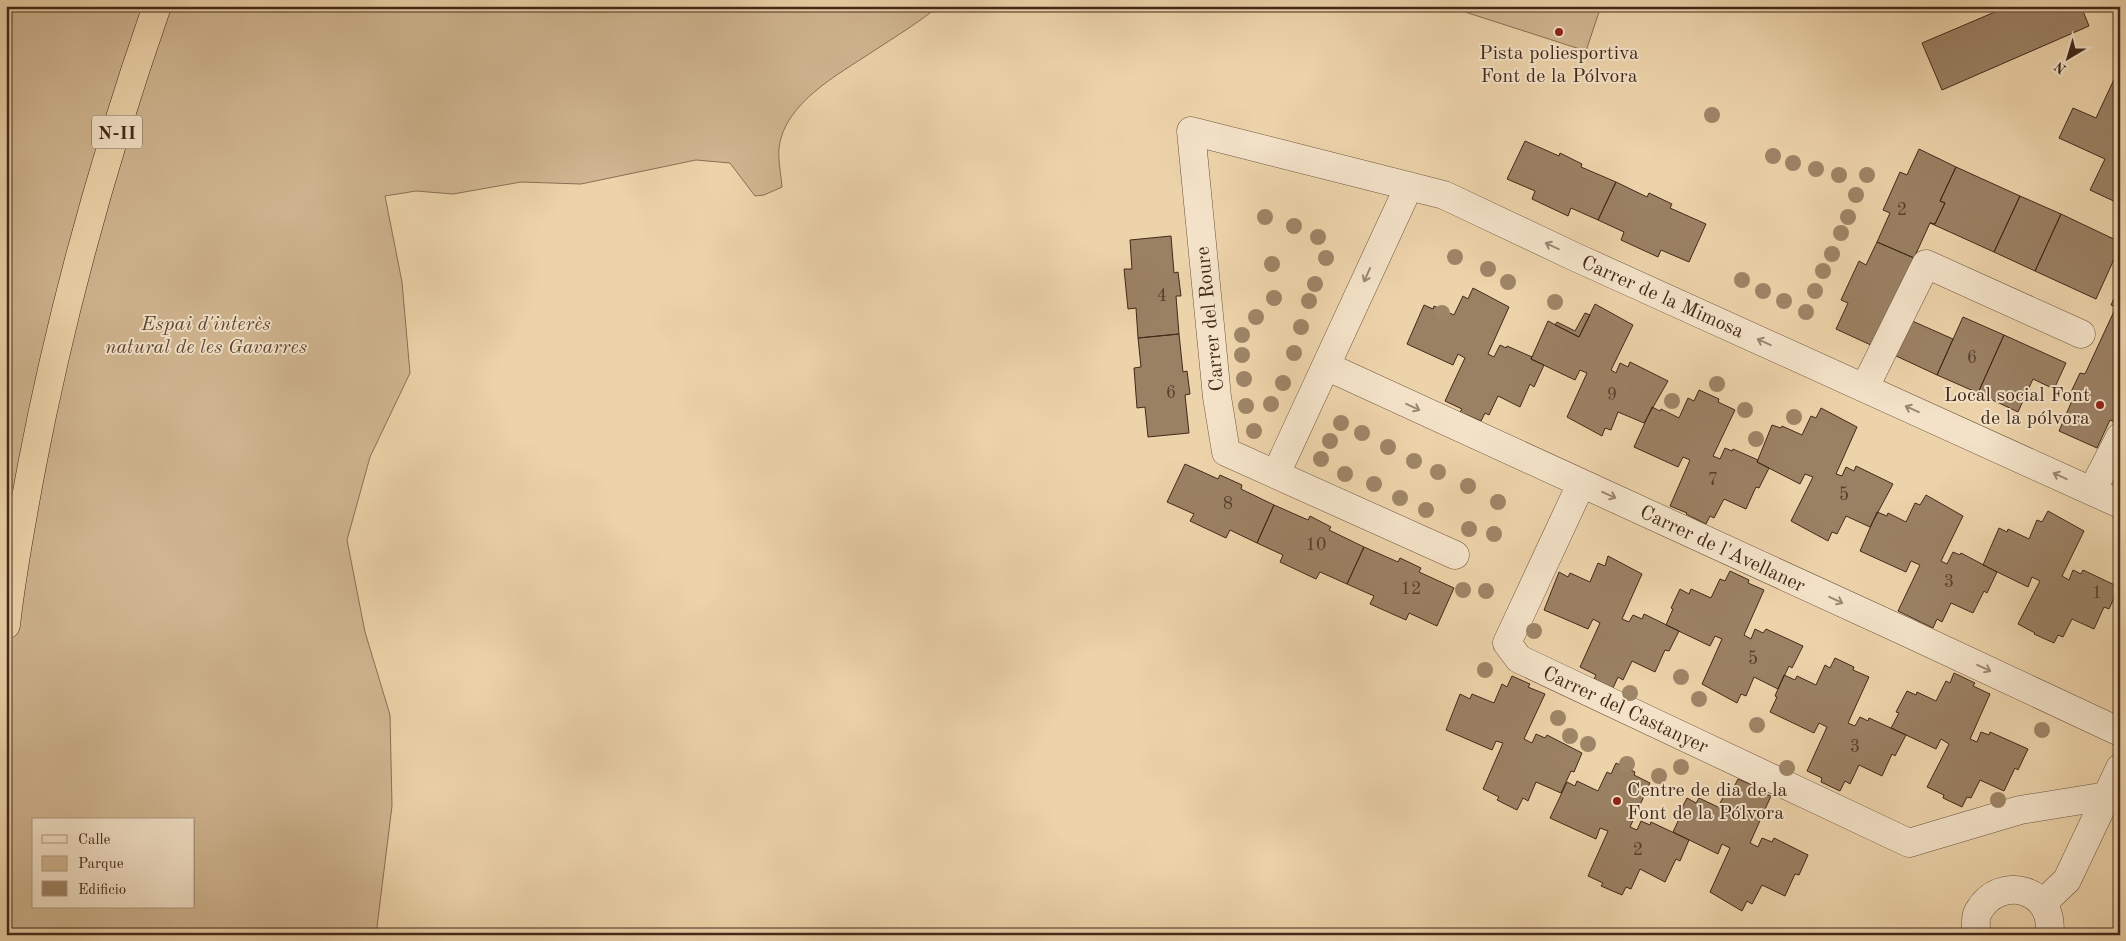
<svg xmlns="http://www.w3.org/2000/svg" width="2126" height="941" font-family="'Old Standard TT',serif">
<rect width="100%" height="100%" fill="#edd3aa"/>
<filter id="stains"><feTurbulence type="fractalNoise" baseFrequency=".004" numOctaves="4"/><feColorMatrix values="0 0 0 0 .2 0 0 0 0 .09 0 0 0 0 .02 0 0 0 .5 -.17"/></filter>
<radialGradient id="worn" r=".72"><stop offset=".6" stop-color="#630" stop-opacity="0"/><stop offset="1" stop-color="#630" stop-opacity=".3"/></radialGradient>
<path fill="#d0b691" stroke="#897055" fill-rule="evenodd" d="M 6,6 L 939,6 C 918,23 895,37 872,52 C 839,74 784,103 779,148 C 778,161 781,174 782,187 L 764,195 L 755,196 L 730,163 L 696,160 L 581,184 L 521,182 L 453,194 L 416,191 L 385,196 L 402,282 L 410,373 L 370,457 L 347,540 L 365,632 L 390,715 L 392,806 L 376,935 L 6,935 ZM 34,820 L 194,820 L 194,907 L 34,907 Z
M 1467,6 L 1601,6 L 1586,51 L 1465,12 Z"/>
<path fill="#9b8164" stroke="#422919" d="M 2009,6 L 2081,6 L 2089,26 L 1942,90 L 1922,43 Z
M 2117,73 L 2120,75 L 2120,204 L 2090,190 L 2105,159 L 2059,138 L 2073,108 L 2096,118 Z
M 1525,141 L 1559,156 L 1560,153 L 1582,164 L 1581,167 L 1616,182 L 1598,220 L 1571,208 L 1568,216 L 1532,199 L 1535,191 L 1507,179 Z
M 1919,149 L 1956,167 L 1940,201 L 1945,203 L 1935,224 L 1930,223 L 1914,258 L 1877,242 L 1890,213 L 1883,210 L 1900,172 L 1907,175 Z
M 1956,167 L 2020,196 L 1994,252 L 1930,223 L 1935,224 L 1945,203 L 1940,201 Z
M 1616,182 L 1647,197 L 1649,193 L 1672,204 L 1670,208 L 1706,224 L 1689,262 L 1661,250 L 1658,257 L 1621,240 L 1624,232 L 1598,220 Z
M 2020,196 L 2061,214 L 2035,271 L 1994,252 Z
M 2061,214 L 2120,242 L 2120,246 L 2096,299 L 2035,271 Z
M 1171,236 L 1174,273 L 1178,272 L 1181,296 L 1176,296 L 1179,334 L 1138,338 L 1136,308 L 1128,309 L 1124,269 L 1132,269 L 1130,240 Z
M 1877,242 L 1914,258 L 1873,346 L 1836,329 L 1848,303 L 1841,300 L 1859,261 L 1866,265 Z
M 2120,286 L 2120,418 L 2117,423 L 2110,420 L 2097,448 L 2059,431 L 2074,396 L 2070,394 L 2080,373 L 2085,374 L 2116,307 L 2111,305 Z
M 1473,288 L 1509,307 L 1488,354 L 1494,357 L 1500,345 L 1506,348 L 1507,346 L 1532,357 L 1531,359 L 1544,365 L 1534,387 L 1530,384 L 1520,407 L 1498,396 L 1489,415 L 1485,413 L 1481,421 L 1460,412 L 1462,409 L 1445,401 L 1465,358 L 1458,354 L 1453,365 L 1407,344 L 1424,305 L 1433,309 L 1434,306 L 1454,315 L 1463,296 L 1468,299 Z
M 1595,304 L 1633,325 L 1611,370 L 1616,373 L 1620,363 L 1628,367 L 1630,362 L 1668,381 L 1644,423 L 1618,412 L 1611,430 L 1605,428 L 1602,436 L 1567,417 L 1587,373 L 1580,370 L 1575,380 L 1531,359 L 1548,321 L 1579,337 Z
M 1585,313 L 1590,315 L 1579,337 L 1555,325 L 1557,322 L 1575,331 Z
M 1963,317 L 2004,335 L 1978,393 L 1937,375 Z
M 1910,320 L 1953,339 L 1937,375 L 1894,355 Z
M 1179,334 L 1183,372 L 1187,371 L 1190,394 L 1185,395 L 1189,433 L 1148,437 L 1145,407 L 1137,408 L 1134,368 L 1141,367 L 1138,338 Z
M 2004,335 L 2066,363 L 2054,389 L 2033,379 L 2018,412 L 1978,393 Z
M 1699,390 L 1719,399 L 1718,402 L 1735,410 L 1713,456 L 1720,459 L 1725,448 L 1732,451 L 1733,449 L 1758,460 L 1757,462 L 1769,468 L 1759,488 L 1756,487 L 1746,509 L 1724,499 L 1714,518 L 1710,516 L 1706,524 L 1686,514 L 1687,513 L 1670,506 L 1690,460 L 1683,457 L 1678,467 L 1634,447 L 1652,407 L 1660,411 L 1661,409 L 1679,418 L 1688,398 L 1694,401 Z
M 1821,408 L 1857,427 L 1836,474 L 1842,476 L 1846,467 L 1854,471 L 1856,466 L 1893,484 L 1870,527 L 1846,516 L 1837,534 L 1832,532 L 1828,541 L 1791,521 L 1813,477 L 1805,474 L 1800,484 L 1757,462 L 1772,425 L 1781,428 L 1782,426 L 1802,435 L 1811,416 L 1816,418 Z
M 1185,464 L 1218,479 L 1220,475 L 1242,485 L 1241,489 L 1274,505 L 1257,543 L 1230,530 L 1226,538 L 1190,521 L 1194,514 L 1167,502 Z
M 1926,495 L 1963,516 L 1941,561 L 1947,564 L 1953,552 L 1960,555 L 1961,553 L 1997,572 L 1987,593 L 1984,591 L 1973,613 L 1951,603 L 1942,622 L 1937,619 L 1933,628 L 1898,611 L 1920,565 L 1911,561 L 1906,572 L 1860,551 L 1877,512 L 1887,516 L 1888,513 L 1906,522 L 1915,503 L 1920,505 Z
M 1274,505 L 1308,520 L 1310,516 L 1331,527 L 1329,530 L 1364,547 L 1347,584 L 1320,572 L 1316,579 L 1280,562 L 1283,555 L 1257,543 Z
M 2048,511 L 2084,531 L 2062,576 L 2069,580 L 2073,570 L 2081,574 L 2083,570 L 2119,587 L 2109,609 L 2104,607 L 2094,629 L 2072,619 L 2063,637 L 2058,635 L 2054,643 L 2034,634 L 2035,633 L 2018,624 L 2040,581 L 2032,577 L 2028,587 L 1983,565 L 1999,528 L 2007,532 L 2008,529 L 2029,539 L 2037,520 L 2042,522 Z
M 1364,547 L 1398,562 L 1400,558 L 1421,568 L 1419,572 L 1454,588 L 1437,626 L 1409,613 L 1406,620 L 1370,604 L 1374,596 L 1347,584 Z
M 1608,556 L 1642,574 L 1622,619 L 1629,622 L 1633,615 L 1642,619 L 1644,614 L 1679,631 L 1669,651 L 1665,650 L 1655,672 L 1632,661 L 1623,680 L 1618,677 L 1613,688 L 1594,679 L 1596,675 L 1580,667 L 1600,623 L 1593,619 L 1588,629 L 1544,610 L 1559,572 L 1568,577 L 1570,573 L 1590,582 L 1598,563 L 1605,566 Z
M 1730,571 L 1749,580 L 1748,583 L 1764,590 L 1744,635 L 1751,639 L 1755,629 L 1763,633 L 1766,629 L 1803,646 L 1792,668 L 1789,666 L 1778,689 L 1754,677 L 1746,696 L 1741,694 L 1737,703 L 1702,684 L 1722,639 L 1715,636 L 1710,646 L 1666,625 L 1673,609 L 1671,608 L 1680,589 L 1689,594 L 1691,589 L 1711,598 L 1720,579 L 1725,581 Z
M 1835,658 L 1854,667 L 1853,670 L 1869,677 L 1848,723 L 1855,726 L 1860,717 L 1868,721 L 1869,718 L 1906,735 L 1895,756 L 1892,754 L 1882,776 L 1859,765 L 1850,784 L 1845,781 L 1840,791 L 1821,782 L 1822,778 L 1807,771 L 1827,727 L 1819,723 L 1814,733 L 1770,712 L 1777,697 L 1775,696 L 1784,675 L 1795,680 L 1797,676 L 1816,685 L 1825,665 L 1830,668 Z
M 1954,673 L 1975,683 L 1973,686 L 1990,694 L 1970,739 L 1977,742 L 1981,732 L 1989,735 L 1990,732 L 2028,749 L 2018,770 L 2015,768 L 2004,791 L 1980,780 L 1971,798 L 1967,797 L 1962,807 L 1943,798 L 1944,795 L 1927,787 L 1949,744 L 1941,739 L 1936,749 L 1891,728 L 1899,713 L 1896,712 L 1907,691 L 1916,695 L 1917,692 L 1936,701 L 1946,681 L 1950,683 Z
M 1512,676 L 1530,684 L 1528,687 L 1545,694 L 1524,739 L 1532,743 L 1536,734 L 1545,738 L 1547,735 L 1582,753 L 1574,772 L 1571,771 L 1561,793 L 1536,782 L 1528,801 L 1523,798 L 1517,810 L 1497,800 L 1499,797 L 1483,789 L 1503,743 L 1496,741 L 1492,750 L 1446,730 L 1460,694 L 1470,699 L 1472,694 L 1494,703 L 1502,684 L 1507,687 Z
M 1616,763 L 1635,772 L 1634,775 L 1650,783 L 1630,827 L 1637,830 L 1641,821 L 1650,825 L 1651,822 L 1689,840 L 1680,861 L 1676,859 L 1665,882 L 1640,869 L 1631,889 L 1626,887 L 1622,895 L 1601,886 L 1603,883 L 1588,876 L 1608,831 L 1600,828 L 1596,839 L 1550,818 L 1567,782 L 1575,786 L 1577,781 L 1598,791 L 1607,772 L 1611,774 Z
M 1738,779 L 1757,787 L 1756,790 L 1771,796 L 1750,843 L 1758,847 L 1762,838 L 1772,842 L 1774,838 L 1808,855 L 1799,875 L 1795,874 L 1785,896 L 1762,885 L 1752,904 L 1747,901 L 1742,911 L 1710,892 L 1730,848 L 1722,844 L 1718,854 L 1673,832 L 1680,817 L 1678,816 L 1687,798 L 1696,803 L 1699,798 L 1718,807 L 1729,786 L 1733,789 Z"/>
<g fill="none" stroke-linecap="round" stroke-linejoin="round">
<defs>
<path id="street" d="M 1326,366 L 1906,632 L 2120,732
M 1865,387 L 1926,264 L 2081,334
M 1276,474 L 1409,186
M 1581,484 L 1507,643 L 1519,659 L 1909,843 L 2020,810 L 2107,796
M 2092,491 L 2120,437
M 1455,555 L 1226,452 L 1217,397 L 1191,131 L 1444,195 L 1573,256 L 2120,504
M 2043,903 L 2067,880 L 2120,768
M 1976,935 C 1976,928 1975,917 1978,912 C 2000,872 2057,890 2049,935"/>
<path id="highway" d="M 6,625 C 12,571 22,518 32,465 C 62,309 105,155 157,6"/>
</defs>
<use href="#street" stroke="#6d543d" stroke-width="29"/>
<use href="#highway" stroke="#422919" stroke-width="29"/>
<use href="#street" stroke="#f3e2c8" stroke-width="28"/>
<use href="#highway" stroke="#edd3aa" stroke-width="28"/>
</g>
<g fill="#9e8567">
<circle cx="1712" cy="115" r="8"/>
<circle cx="1773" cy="156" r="8"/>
<circle cx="1793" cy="163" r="8"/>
<circle cx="1816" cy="169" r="8"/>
<circle cx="1839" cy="175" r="8"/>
<circle cx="1867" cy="175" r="8"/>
<circle cx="1856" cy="195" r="8"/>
<circle cx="1265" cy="217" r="8"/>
<circle cx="1848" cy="217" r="8"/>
<circle cx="1294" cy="226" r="8"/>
<circle cx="1841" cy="233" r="8"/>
<circle cx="1318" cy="237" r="8"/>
<circle cx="1832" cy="254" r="8"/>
<circle cx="1455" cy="257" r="8"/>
<circle cx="1326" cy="258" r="8"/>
<circle cx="1272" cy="264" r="8"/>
<circle cx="1488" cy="269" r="8"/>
<circle cx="1823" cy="271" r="8"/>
<circle cx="1742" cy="280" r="8"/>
<circle cx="1508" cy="282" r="8"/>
<circle cx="1315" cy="284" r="8"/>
<circle cx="1763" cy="291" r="8"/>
<circle cx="1815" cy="291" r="8"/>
<circle cx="1274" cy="298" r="8"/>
<circle cx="1309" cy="301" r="8"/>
<circle cx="1784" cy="301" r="8"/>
<circle cx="1555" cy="302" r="8"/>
<circle cx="1806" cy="312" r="8"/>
<circle cx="1442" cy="313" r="8"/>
<circle cx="1256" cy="317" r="8"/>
<circle cx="1301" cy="327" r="8"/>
<circle cx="1242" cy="335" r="8"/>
<circle cx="1294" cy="353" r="8"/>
<circle cx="1242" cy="355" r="8"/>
<circle cx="1244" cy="379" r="8"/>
<circle cx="1283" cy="383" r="8"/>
<circle cx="1717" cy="384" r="8"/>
<circle cx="1672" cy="401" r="8"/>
<circle cx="1271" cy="404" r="8"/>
<circle cx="1246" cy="406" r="8"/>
<circle cx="1745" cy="410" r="8"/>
<circle cx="1794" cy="417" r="8"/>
<circle cx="1341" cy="423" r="8"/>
<circle cx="1254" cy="431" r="8"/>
<circle cx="1362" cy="433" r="8"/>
<circle cx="1756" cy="439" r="8"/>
<circle cx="1330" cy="441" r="8"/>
<circle cx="1388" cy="447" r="8"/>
<circle cx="1321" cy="459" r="8"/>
<circle cx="1414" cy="461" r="8"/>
<circle cx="1438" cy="472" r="8"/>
<circle cx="1345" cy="474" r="8"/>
<circle cx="1374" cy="484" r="8"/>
<circle cx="1468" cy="486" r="8"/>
<circle cx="1400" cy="498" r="8"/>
<circle cx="1498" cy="502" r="8"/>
<circle cx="1426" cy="510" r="8"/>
<circle cx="1469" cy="529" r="8"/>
<circle cx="1494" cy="534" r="8"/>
<circle cx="1463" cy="590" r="8"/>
<circle cx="1486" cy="591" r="8"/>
<circle cx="1534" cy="631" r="8"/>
<circle cx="1485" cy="670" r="8"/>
<circle cx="1681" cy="677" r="8"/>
<circle cx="1630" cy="693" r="8"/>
<circle cx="1699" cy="699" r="8"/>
<circle cx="1558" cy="718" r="8"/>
<circle cx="1757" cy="725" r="8"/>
<circle cx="2042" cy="730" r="8"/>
<circle cx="1570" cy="736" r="8"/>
<circle cx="1588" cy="744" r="8"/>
<circle cx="1627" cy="764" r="8"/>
<circle cx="1681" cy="767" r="8"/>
<circle cx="1787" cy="768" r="8"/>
<circle cx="1659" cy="776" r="8"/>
<circle cx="1998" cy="800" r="8"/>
</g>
<defs><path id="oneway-shaft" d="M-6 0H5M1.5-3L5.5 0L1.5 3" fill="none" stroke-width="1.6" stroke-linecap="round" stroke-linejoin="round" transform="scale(1.25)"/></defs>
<g stroke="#9a8670">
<use href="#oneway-shaft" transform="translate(1552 246) rotate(-155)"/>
<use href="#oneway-shaft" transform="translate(1367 275) rotate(114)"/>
<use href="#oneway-shaft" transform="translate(1764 342) rotate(-156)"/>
<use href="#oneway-shaft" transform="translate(1413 407) rotate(25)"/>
<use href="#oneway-shaft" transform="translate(1912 409) rotate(-156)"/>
<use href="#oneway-shaft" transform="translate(2060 476) rotate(-156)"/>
<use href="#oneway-shaft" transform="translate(1609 495) rotate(24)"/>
<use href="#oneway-shaft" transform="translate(1836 600) rotate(25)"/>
<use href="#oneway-shaft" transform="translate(1984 668) rotate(25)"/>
</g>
<g fill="#8f2418" stroke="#f3e2c8" stroke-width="2">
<circle cx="1559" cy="32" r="5"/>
<circle cx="2100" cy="405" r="5"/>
<circle cx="1617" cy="801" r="5"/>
</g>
<g text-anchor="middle" stroke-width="4" stroke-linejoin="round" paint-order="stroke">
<g font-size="18" fill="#583f2c">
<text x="1902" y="215">2</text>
<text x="1162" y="301">4</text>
<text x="1972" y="363">6</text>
<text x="1171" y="398">6</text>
<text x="1612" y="400">9</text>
<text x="1713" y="485">7</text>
<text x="1844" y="500">5</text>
<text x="1228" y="509">8</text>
<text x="1316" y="550">10</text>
<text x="1949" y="587">3</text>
<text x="1411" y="594">12</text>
<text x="2097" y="598">1</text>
<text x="1753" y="664">5</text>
<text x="1855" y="752">3</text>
<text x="1638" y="855">2</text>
</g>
<rect fill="#f3e2c8" stroke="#77604e" stroke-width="1" x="92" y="115.5" width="50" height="33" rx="4"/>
<g font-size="19" font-weight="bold" fill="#422919">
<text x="117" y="139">N-II</text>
</g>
<g font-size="20" fill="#422919" stroke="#f3e2c8">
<text x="1559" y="59">Pista poliesportiva<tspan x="1559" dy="23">Font de la Pólvora</tspan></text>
<text x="2090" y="401" text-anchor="end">Local social Font<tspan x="2090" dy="23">de la pólvora</tspan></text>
<text x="1627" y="796" text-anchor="start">Centre de dia de la<tspan x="1627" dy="23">Font de la Pólvora</tspan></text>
</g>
<g font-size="20" fill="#422919" stroke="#f3e2c8">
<text transform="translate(1663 296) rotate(24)" y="7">Carrer de la Mimosa</text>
<text transform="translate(1209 319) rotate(-96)" y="7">Carrer del Roure</text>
<text transform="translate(1723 548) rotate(25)" y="7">Carrer de l'Avellaner</text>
<text transform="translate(1626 709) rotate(25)" y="7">Carrer del Castanyer</text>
</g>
<g font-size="20" font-style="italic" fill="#5e4531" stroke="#f3e2c8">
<text x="206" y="330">Espai d'interès<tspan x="206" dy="23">natural de les Gavarres</tspan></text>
</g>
</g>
<rect width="2126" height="941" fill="none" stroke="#edd3aa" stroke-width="25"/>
<rect x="8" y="8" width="2111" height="926" fill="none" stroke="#422919" stroke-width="2.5"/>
<rect x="12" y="12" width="2101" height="916" fill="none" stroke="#422919"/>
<rect x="32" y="818" width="162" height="90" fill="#f3e2c8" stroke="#ac9882"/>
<rect x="42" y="835" width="25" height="8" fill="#f3e2c8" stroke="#ac9882"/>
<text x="78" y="844" font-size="15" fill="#422919">Calle</text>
<rect x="42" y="856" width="25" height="15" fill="#d0b691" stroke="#ac9882"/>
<text x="78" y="868" font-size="15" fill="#422919">Parque</text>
<rect x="42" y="881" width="25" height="15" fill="#9b8164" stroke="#ac9882"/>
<text x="78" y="894" font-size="15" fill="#422919">Edificio</text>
<g transform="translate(2068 58) rotate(218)" stroke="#f3e2c8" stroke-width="4" paint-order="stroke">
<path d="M0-4L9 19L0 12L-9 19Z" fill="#422919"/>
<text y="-8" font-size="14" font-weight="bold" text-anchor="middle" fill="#422919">N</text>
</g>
<rect width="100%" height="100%" filter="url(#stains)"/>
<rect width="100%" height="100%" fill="url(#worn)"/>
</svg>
